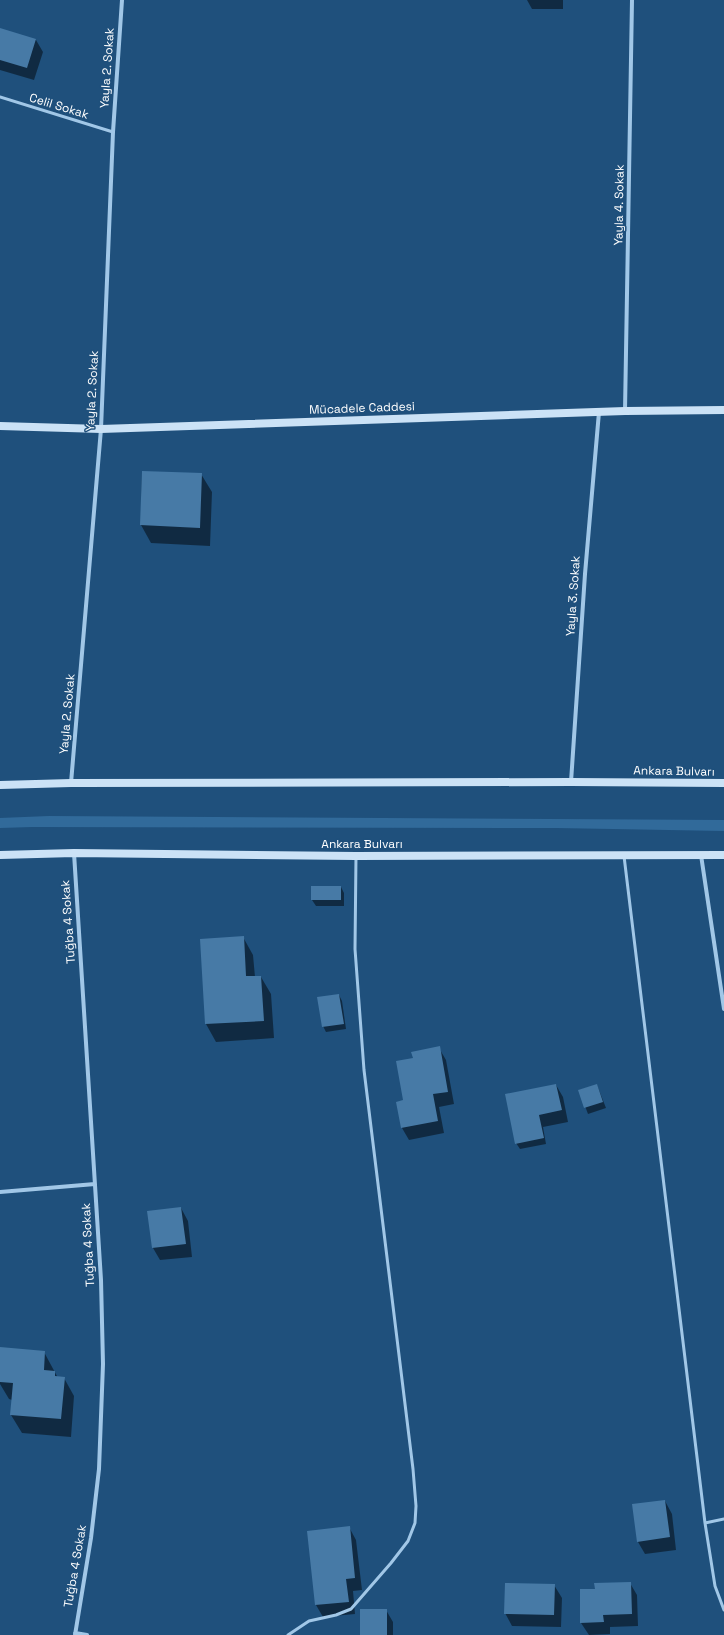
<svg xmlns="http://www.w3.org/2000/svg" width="724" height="1635" font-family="'Space Grotesk',sans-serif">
<rect width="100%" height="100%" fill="#1f507c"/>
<path fill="#316a9a" d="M 49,816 L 724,820 L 724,831 L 556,828 L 32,827 L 0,828 L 0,818 Z"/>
<path fill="#0007" d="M 527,0 L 563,0 L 563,9 L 532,9 Z
M 0,29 L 36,40 L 43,52 L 34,80 L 0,70 Z
M 142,472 L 201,474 L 212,492 L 210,546 L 151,543 L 141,525 Z
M 341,887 L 344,893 L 344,906 L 316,906 L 312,900 Z
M 243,937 L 253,955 L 255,977 L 261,977 L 271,994 L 274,1038 L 216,1042 L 206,1024 Z
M 339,995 L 342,1001 L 346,1029 L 326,1032 L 323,1026 Z
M 439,1048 L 446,1060 L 454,1104 L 439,1107 L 444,1133 L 409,1140 L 402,1128 L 404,1101 L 414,1059 Z
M 556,1085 L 563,1097 L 568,1122 L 543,1127 L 546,1144 L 520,1149 L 516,1143 Z
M 597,1085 L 606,1108 L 588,1114 L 579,1090 Z
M 181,1208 L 188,1221 L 192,1257 L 160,1260 L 153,1248 L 148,1212 Z
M 44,1352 L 58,1378 L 64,1378 L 74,1396 L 71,1437 L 22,1433 L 11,1415 L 12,1400 L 9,1399 L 0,1384 L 0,1358 Z
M 665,1501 L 672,1514 L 676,1550 L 645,1554 L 638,1542 Z
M 349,1527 L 356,1540 L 362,1590 L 353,1591 L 355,1614 L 323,1617 L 316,1605 L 308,1532 Z
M 630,1583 L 637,1595 L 638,1626 L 610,1627 L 610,1634 L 589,1635 L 581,1623 L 596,1590 Z
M 554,1585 L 562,1598 L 561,1627 L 512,1626 L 505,1613 Z
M 386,1610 L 393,1622 L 393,1635 L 361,1635 Z"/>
<path fill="#477aa6" d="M 0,28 L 36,39 L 27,68 L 0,60 Z
M 142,471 L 202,473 L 200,528 L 140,525 Z
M 311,886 L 341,886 L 341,900 L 311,900 Z
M 244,936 L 246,976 L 261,976 L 264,1021 L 205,1024 L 200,939 Z
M 339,994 L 344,1024 L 322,1027 L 317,997 Z
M 440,1046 L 448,1092 L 433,1094 L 438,1121 L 401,1128 L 396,1102 L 403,1100 L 396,1061 L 413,1058 L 411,1052 Z
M 556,1084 L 562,1110 L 539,1115 L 544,1138 L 515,1144 L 505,1094 Z
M 597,1084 L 603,1102 L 584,1108 L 578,1090 Z
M 181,1207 L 186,1244 L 152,1248 L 147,1211 Z
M 0,1347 L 45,1351 L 44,1370 L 55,1371 L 55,1376 L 65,1377 L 61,1419 L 10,1415 L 13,1383 L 0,1382 Z
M 665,1500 L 670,1537 L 637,1542 L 632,1504 Z
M 350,1526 L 355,1578 L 346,1579 L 349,1602 L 315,1605 L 307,1531 Z
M 631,1582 L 632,1614 L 603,1615 L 604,1622 L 580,1623 L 580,1589 L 595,1589 L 594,1583 Z
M 505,1583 L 555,1584 L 554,1615 L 504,1614 Z
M 360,1609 L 387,1609 L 387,1635 L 360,1635 Z"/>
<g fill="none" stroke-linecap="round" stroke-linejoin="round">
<path stroke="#a1c7e7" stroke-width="3" d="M 0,97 L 113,132
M 624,856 L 705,1523 L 715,1586 L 724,1610
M 705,1523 L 724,1519
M 288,1635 L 309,1621 L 336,1615 L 351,1609 L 391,1563 L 408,1541 L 415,1523 L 416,1506 L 413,1469 L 364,1070 L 355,949 L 356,856"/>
<path stroke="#a1c7e7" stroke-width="4" d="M 625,411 L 632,0
M 571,782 L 585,574 L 599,412
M 71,783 L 101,429 L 113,132 L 122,0
M 74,853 L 101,1280 L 103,1364 L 99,1469 L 91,1538 L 75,1635
M 701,855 L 724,1009
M 0,1192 L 95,1184
M 75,1633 L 87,1635"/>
<path stroke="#cbe2f6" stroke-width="8" d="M 0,426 L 101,429 L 625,411 L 724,410
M 0,785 L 71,783 L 571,782 L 724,783
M 0,855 L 74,853 L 356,856 L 724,855"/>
</g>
<g text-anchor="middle" stroke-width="3" stroke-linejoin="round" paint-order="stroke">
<g font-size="12" fill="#fff" stroke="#1f507c">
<text transform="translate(107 68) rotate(-86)" y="4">Yayla 2. Sokak</text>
<text transform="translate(59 106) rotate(17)" y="4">Celil Sokak</text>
<text transform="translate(619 205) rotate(-89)" y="4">Yayla 4. Sokak</text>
<text transform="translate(92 391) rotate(-87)" y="4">Yayla 2. Sokak</text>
<text transform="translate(362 408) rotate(-2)" y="4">Mücadele Caddesi</text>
<text transform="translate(573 596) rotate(-86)" y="4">Yayla 3. Sokak</text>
<text transform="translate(67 714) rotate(-85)" y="4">Yayla 2. Sokak</text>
<text transform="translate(674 771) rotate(1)" y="4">Ankara Bulvarı</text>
<text x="362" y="848">Ankara Bulvarı</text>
<text transform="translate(68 922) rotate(-94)" y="4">Tuğba 4 Sokak</text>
<text transform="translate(88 1245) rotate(-93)" y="4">Tuğba 4 Sokak</text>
<text transform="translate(75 1566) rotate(-80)" y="4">Tuğba 4 Sokak</text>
</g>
</g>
</svg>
